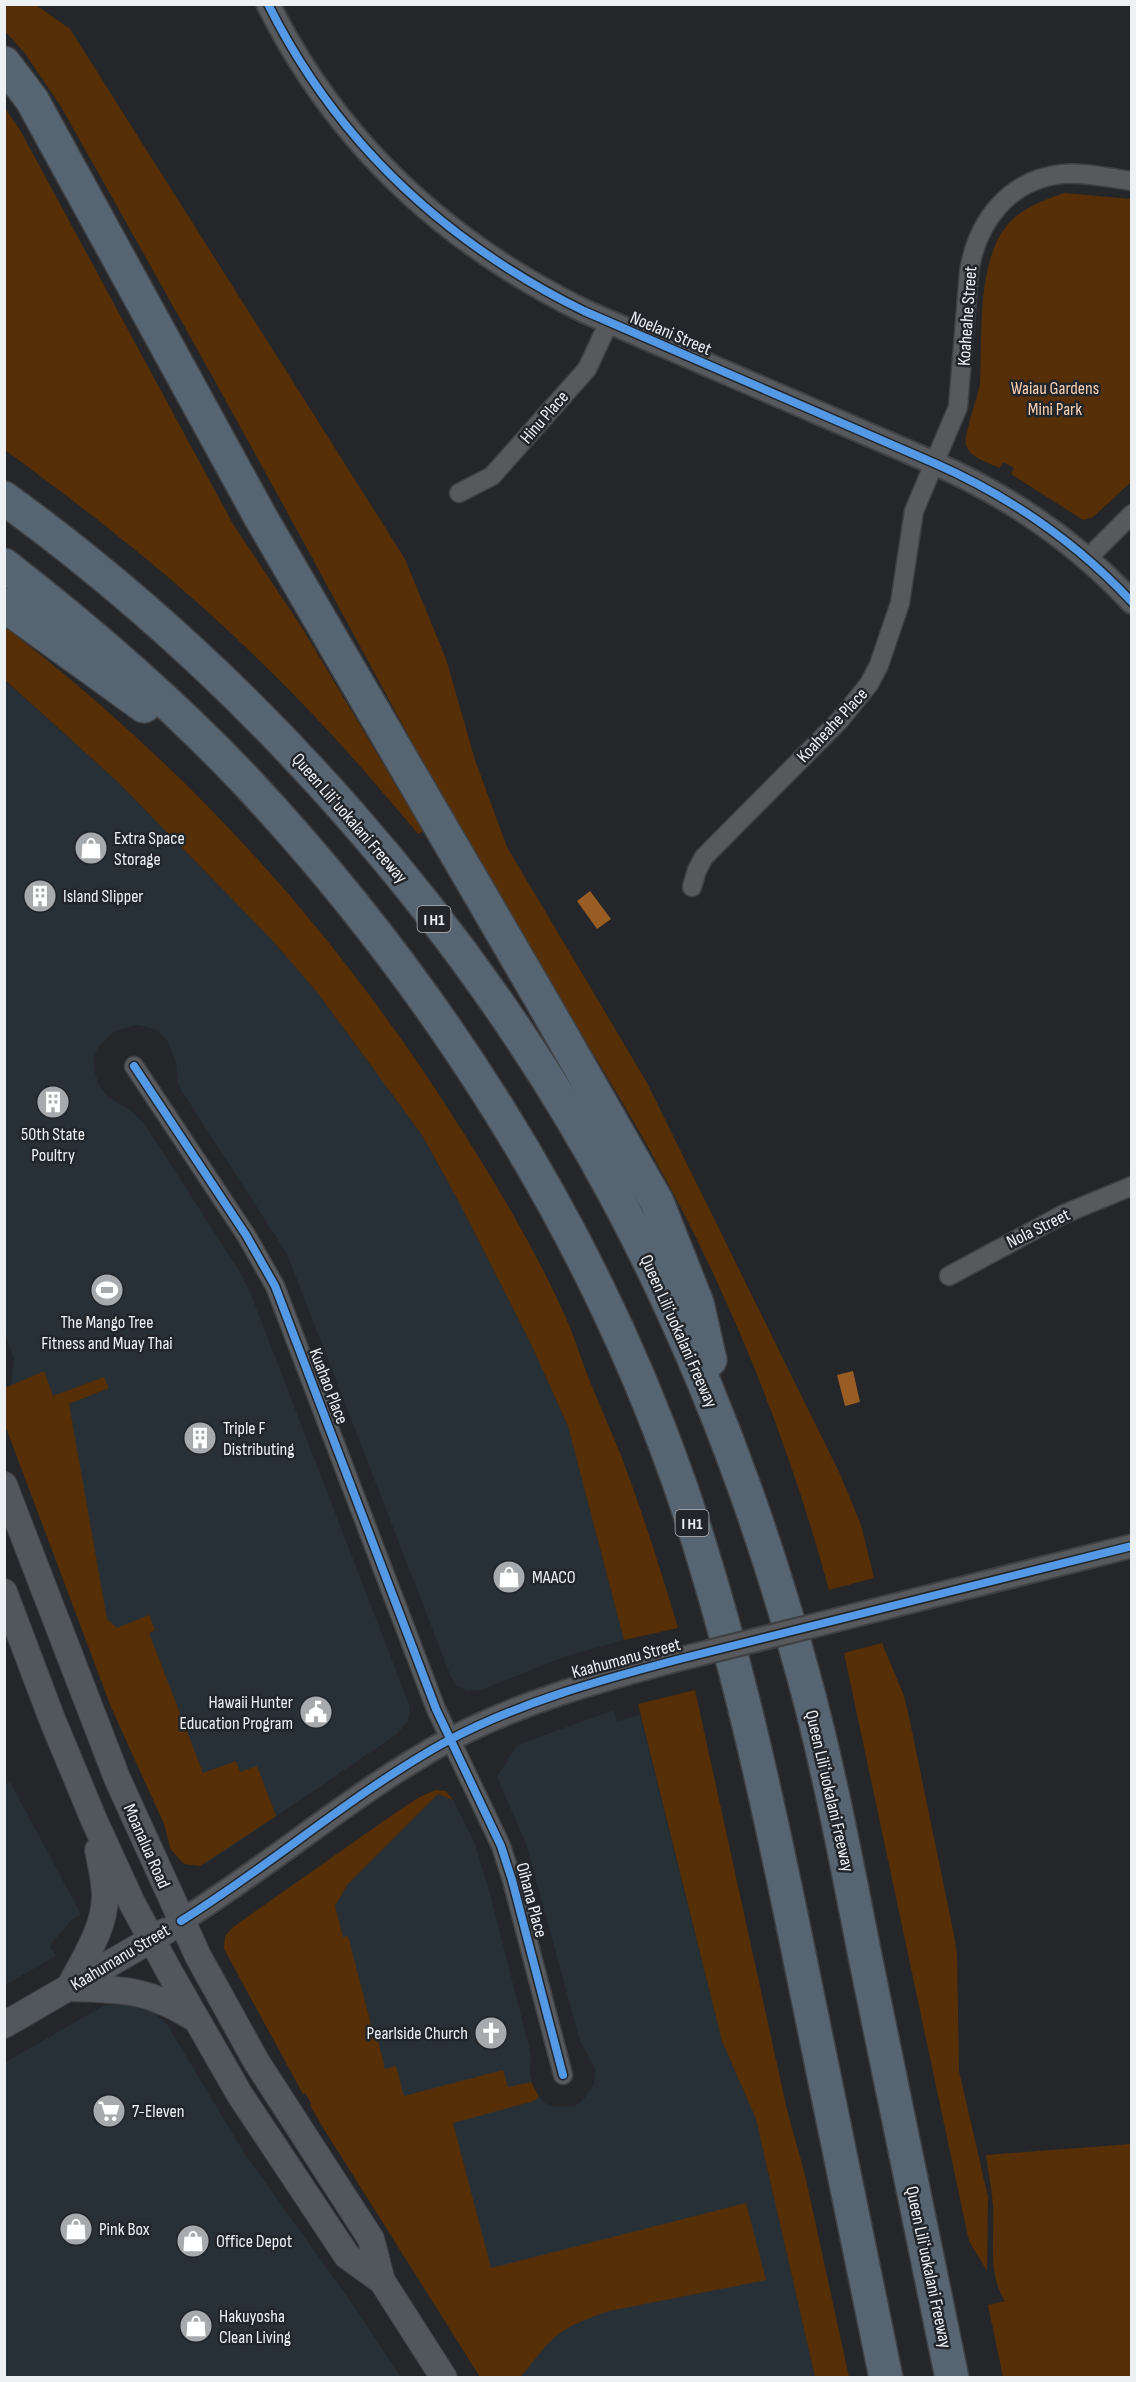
<svg xmlns="http://www.w3.org/2000/svg" width="1136" height="2382" font-family="'Sofia Sans Condensed',sans-serif">
<rect width="100%" height="100%" fill="#242629"/>
<path fill="#272f37" d="M 4,680 L 118,782 L 271,939 L 317,992 L 422,1135 L 459,1202 L 530,1342 L 568,1426 L 624,1640 L 564,1657 L 481,1690 L 467,1691 L 456,1685 L 451,1677 L 287,1254 L 178,1085 L 176,1061 L 167,1040 L 158,1031 L 147,1027 L 137,1025 L 115,1031 L 98,1047 L 94,1058 L 95,1072 L 99,1086 L 109,1098 L 130,1110 L 144,1123 L 240,1272 L 250,1292 L 409,1704 L 410,1713 L 408,1721 L 397,1734 L 206,1864 L 117,1628 L 107,1619 L 16,1421 L 11,1385 L 14,1359 L 4,1330 Z
M 614,1710 L 617,1721 L 640,1715 L 722,2041 L 756,2119 L 815,2377 L 480,2377 L 270,1936 L 347,1885 L 438,1794 L 453,1800 L 475,1844 L 491,1897 L 531,2054 L 530,2074 L 534,2091 L 545,2103 L 552,2106 L 574,2106 L 582,2101 L 594,2084 L 595,2068 L 580,2041 L 526,1844 L 497,1777 L 517,1745 Z
M 10,1782 L 81,1914 L 71,1920 L 50,1946 L 56,1956 L 5,1985 L 4,1785 Z
M 125,2002 L 148,2008 L 167,2024 L 245,2154 L 352,2303 L 401,2377 L 5,2377 L 4,2063 L 103,2006 Z"/>
<path fill="#572f06" d="M 5,4 L 36,5 L 70,29 L 405,559 L 446,659 L 475,760 L 507,847 L 646,1081 L 840,1474 L 861,1525 L 874,1578 L 829,1590 C 793,1457 743,1328 680,1206 C 618,1086 541,974 475,857 C 419,756 365,655 310,554 C 228,403 144,254 60,105 L 24,52 L 5,31 Z
M 4,107 L 20,130 L 233,524 L 301,626 L 423,831 L 418,834 C 368,774 317,716 261,662 C 182,584 94,515 5,450 Z
M 1064,193 L 1131,199 L 1131,482 L 1093,517 L 1083,520 L 1011,474 L 1014,468 L 1003,462 L 1000,468 C 989,463 970,458 966,445 C 963,436 978,398 980,383 C 983,335 975,251 1015,217 C 1028,206 1047,199 1064,193 Z
M 5,627 C 188,768 336,930 459,1126 C 499,1188 537,1253 567,1320 C 576,1341 582,1363 591,1384 C 601,1409 612,1433 622,1458 C 643,1514 661,1571 678,1628 L 624,1640 L 568,1426 L 530,1342 L 459,1202 L 422,1135 L 317,992 L 271,939 L 118,782 L 5,680 Z
M 44,1371 L 53,1396 L 104,1377 L 109,1388 L 69,1404 L 107,1619 L 117,1628 L 149,1615 L 155,1630 L 149,1633 L 203,1773 L 236,1761 L 240,1772 L 257,1766 L 276,1816 L 200,1866 L 184,1864 L 171,1850 L 164,1824 L 111,1707 L 5,1425 L 5,1388 Z
M 882,1643 L 904,1696 L 909,1717 L 954,1935 L 957,1954 L 959,2071 L 988,2197 L 987,2271 L 969,2241 L 844,1653 Z
M 695,1690 L 787,2110 L 805,2175 L 849,2377 L 815,2377 L 756,2119 L 722,2041 L 638,1704 Z
M 435,1790 L 446,1791 L 453,1800 L 438,1794 L 347,1885 L 335,1906 L 343,1937 L 348,1936 L 373,2032 L 376,2032 L 385,2069 L 396,2066 L 404,2096 L 503,2070 L 508,2087 L 531,2082 L 539,2097 L 534,2101 L 453,2123 L 491,2268 L 746,2203 L 766,2280 L 609,2311 C 589,2318 570,2324 554,2338 C 541,2349 532,2365 520,2377 L 480,2377 L 322,2126 L 310,2105 L 311,2103 L 305,2093 L 303,2094 L 224,1949 L 225,1936 L 233,1927 L 398,1811 L 418,1798 Z
M 1131,2144 L 1131,2377 L 1003,2377 L 988,2305 L 1005,2301 C 987,2273 995,2238 993,2206 C 992,2189 988,2172 986,2155 Z"/>
<path fill="#995c23" d="M 590,891 L 611,919 L 597,929 L 577,901 Z
M 853,1371 L 860,1402 L 845,1406 L 837,1375 Z"/>
<g fill="none" stroke-linecap="round" stroke-linejoin="round">
<defs>
<path id="minor" d="M 459,493 L 492,476 L 587,369 L 609,322
M 1088,558 L 1132,514
M 692,887 L 697,870 L 704,857 L 840,720 L 869,684 L 879,665 L 900,603 L 914,511 L 958,407 L 969,272 C 977,222 1008,180 1062,174 C 1085,172 1109,178 1132,181
M 134,1066 L 246,1235 L 275,1286 L 436,1709 L 501,1846 L 512,1880 L 563,2075
M 949,1276 L 1064,1214 L 1132,1186"/>
<path id="tertiary" d="M 268,4 C 337,143 446,243 584,311 L 934,463 C 1009,496 1075,541 1132,602
M 836,1620 L 1132,1546
M 181,1921 C 273,1864 354,1792 449,1740 C 521,1702 597,1681 676,1660"/>
<path id="secondary" d="M 4,1485 L 117,1778 L 198,1956 L 256,2061 L 371,2239 L 382,2281 L 444,2378
M 4,1592 L 52,1719 L 94,1820 L 132,1903 L 170,1973 L 240,2095 L 347,2256 L 382,2281
M 69,1988 C 83,1960 105,1929 105,1896 C 105,1881 101,1865 98,1850
M 69,1988 C 124,1990 145,1988 194,2018
M 4,2025 L 166,1931"/>
<path id="motorway" d="M 4,63 L 32,100 L 261,518 L 545,1006 L 657,1202 L 697,1303 L 710,1360
M 4,498 C 252,678 472,927 617,1198 C 697,1348 758,1509 803,1674 C 829,1768 847,1865 866,1961 C 895,2100 923,2239 952,2378
M 4,565 C 89,631 171,702 245,780 C 433,981 589,1224 680,1485 C 734,1642 769,1806 802,1969 C 830,2105 858,2241 886,2378
M 4,605 L 144,706"/>
</defs>
<use href="#minor" stroke="#3f4043" stroke-width="21"/>
<use href="#tertiary" stroke="#3f4043" stroke-width="26"/>
<use href="#secondary" stroke="#3f4043" stroke-width="28"/>
<use href="#motorway" stroke="#3f4043" stroke-width="36"/>
<use href="#minor" stroke="#58595c" stroke-width="18"/>
<use href="#tertiary" stroke="#58595c" stroke-width="22"/>
<use href="#secondary" stroke="#52575d" stroke-width="26"/>
<use href="#motorway" stroke="#566571" stroke-width="33"/>
<defs>
<path id="tertiary-bridge" d="M 676,1660 L 836,1620"/>
</defs>
<use href="#tertiary-bridge" stroke="#3f4043" stroke-width="26" stroke-linecap="butt"/>
<use href="#tertiary-bridge" stroke="#58595c" stroke-width="22"/>
<defs>
<path id="cycleway" d="M 268,4 C 337,143 446,243 584,311 L 934,463 C 1009,496 1075,541 1132,602
M 134,1066 L 246,1235 L 275,1286 L 436,1709 L 501,1846 L 512,1880 L 563,2075
M 181,1921 C 273,1864 354,1792 449,1740 C 521,1702 597,1681 676,1660 L 1132,1546"/>
</defs>
<use href="#cycleway" stroke="#22262b" stroke-width="11"/>
<use href="#cycleway" stroke="#5399e6" stroke-width="8"/>
</g>
<defs>
<symbol id="shop-disc" viewBox="-11 -11 22 22"><circle r="9.5" fill="#a7aaad" stroke="#22262b"/><path d="M-5-2.5h2.3a2.7 3.5 0 0 1 5.4 0H5L5.5 6h-11ZM-1.5-2.5h3a1.5 2.3 0 0 0-3 0Z" fill="#fff"/></symbol>
<symbol id="building-disc" viewBox="-11 -11 22 22"><circle r="9.5" fill="#a7aaad" stroke="#22262b"/><path d="M-4-6H4V6H1V3H-1V6H-4ZM-2.5-4.3h1.7v1.8h-1.7ZM.8-4.3h1.7v1.8H.8ZM-2.5-1h1.7V.8h-1.7ZM.8-1h1.7V.8H.8Z" fill="#fff"/></symbol>
<symbol id="stadium-disc" viewBox="-11 -11 22 22"><circle r="9.5" fill="#a7aaad" stroke="#22262b"/><path d="M0-5a6.5 5 0 1 0 0 10a6.5 5 0 1 0 0-10ZM-3.5-1.8h7v3.6h-7Z" fill="#fff"/></symbol>
<symbol id="civic-disc" viewBox="-11 -11 22 22"><circle r="9.5" fill="#a7aaad" stroke="#22262b"/><path d="M-.6-6.5H3V-4.5H.6V-3L4-1V1h2V6H-6V1h2V-1L-.6-3ZM-1.2 2.5V6h2.4V2.5Z" fill="#fff"/></symbol>
<symbol id="church-disc" viewBox="-11 -11 22 22"><circle r="9.5" fill="#a7aaad" stroke="#22262b"/><path d="M-1.2-6h2.4v3.5h3.3v2.4h-3.3V6h-2.4V-.1h-3.3v-2.4h3.3Z" fill="#fff"/></symbol>
<symbol id="supermarket-disc" viewBox="-11 -11 22 22"><circle r="9.5" fill="#a7aaad" stroke="#22262b"/><path d="M-6-5.5h2.5l.6 2H6L4.5 2H-2.5L-4.4-4H-6ZM-1.5 3.2a1.3 1.3 0 1 0 .1 0ZM3 3.2a1.3 1.3 0 1 0 .1 0Z" fill="#fff"/></symbol>
</defs>
<g fill-rule="evenodd">
<use href="#shop-disc" x="72" y="829" width="38" height="38"/>
<use href="#building-disc" x="21" y="877" width="38" height="38"/>
<use href="#building-disc" x="34" y="1083" width="38" height="38"/>
<use href="#stadium-disc" x="88" y="1271" width="38" height="38"/>
<use href="#building-disc" x="181" y="1419" width="38" height="38"/>
<use href="#shop-disc" x="490" y="1558" width="38" height="38"/>
<use href="#civic-disc" x="297" y="1693" width="38" height="38"/>
<use href="#church-disc" x="472" y="2014" width="38" height="38"/>
<use href="#supermarket-disc" x="90" y="2092" width="38" height="38"/>
<use href="#shop-disc" x="57" y="2210" width="38" height="38"/>
<use href="#shop-disc" x="174" y="2222" width="38" height="38"/>
<use href="#shop-disc" x="177" y="2307" width="38" height="38"/>
</g>
<g text-anchor="middle" stroke-width="5" stroke-linejoin="round" paint-order="stroke">
<g fill="#22262b" stroke="#b1b4b8" stroke-width="1.5">
<rect x="417.5" y="906" width="33" height="26" rx="4.5"/>
<rect x="675.5" y="1510" width="33" height="26" rx="4.5"/>
</g>
<g font-size="16" font-weight="bold" fill="#eef1f4">
<text x="434" y="925">I H1</text>
<text x="692" y="1529">I H1</text>
</g>
<g font-size="18" fill="#eef1f4" stroke="#22262b">
<text transform="translate(967 316) rotate(-86)" y="6">Koaheahe Street</text>
<text transform="translate(671 333) rotate(23)" y="6">Noelani Street</text>
<text transform="translate(544 417) rotate(-49)" y="6">Hinu Place</text>
<text transform="translate(832 725) rotate(-47)" y="6">Koaheahe Place</text>
<text transform="translate(350 818) rotate(49)" y="6">Queen Liliʻuokalani Freeway</text>
<text transform="translate(1038 1228) rotate(-26)" y="6">Nola Street</text>
<text transform="translate(679 1331) rotate(66)" y="6">Queen Liliʻuokalani Freeway</text>
<text transform="translate(329 1386) rotate(69)" y="6">Kuahao Place</text>
<text transform="translate(626 1658) rotate(-15)" y="6">Kaahumanu Street</text>
<text transform="translate(830 1791) rotate(77)" y="6">Queen Liliʻuokalani Freeway</text>
<text transform="translate(147 1846) rotate(66)" y="6">Moanalua Road</text>
<text transform="translate(532 1900) rotate(75)" y="6">Oihana Place</text>
<text transform="translate(120 1957) rotate(-31)" y="6">Kaahumanu Street</text>
<text transform="translate(929 2267) rotate(78)" y="6">Queen Liliʻuokalani Freeway</text>
</g>
<g font-size="18" fill="#f7d0b3" stroke="#22262b">
<text x="1055" y="394">Waiau Gardens<tspan x="1055" dy="21">Mini Park</tspan></text>
</g>
<g font-size="18" fill="#eef1f4" stroke="#22262b" text-anchor="start">
<text x="114" y="844">Extra Space<tspan x="114" dy="21">Storage</tspan></text>
<text x="63" y="902">Island Slipper</text>
<text x="53" y="1140" text-anchor="middle">50th State<tspan x="53" dy="21">Poultry</tspan></text>
<text x="107" y="1328" text-anchor="middle">The Mango Tree<tspan x="107" dy="21">Fitness and Muay Thai</tspan></text>
<text x="223" y="1434">Triple F<tspan x="223" dy="21">Distributing</tspan></text>
<text x="532" y="1583">MAACO</text>
<text x="293" y="1708" text-anchor="end">Hawaii Hunter<tspan x="293" dy="21">Education Program</tspan></text>
<text x="468" y="2039" text-anchor="end">Pearlside Church</text>
<text x="132" y="2117">7-Eleven</text>
<text x="99" y="2235">Pink Box</text>
<text x="216" y="2247">Office Depot</text>
<text x="219" y="2322">Hakuyosha<tspan x="219" dy="21">Clean Living</tspan></text>
</g>
</g>
<rect width="1136" height="2382" fill="none" stroke="#eef1f4" stroke-width="12"/>
</svg>
